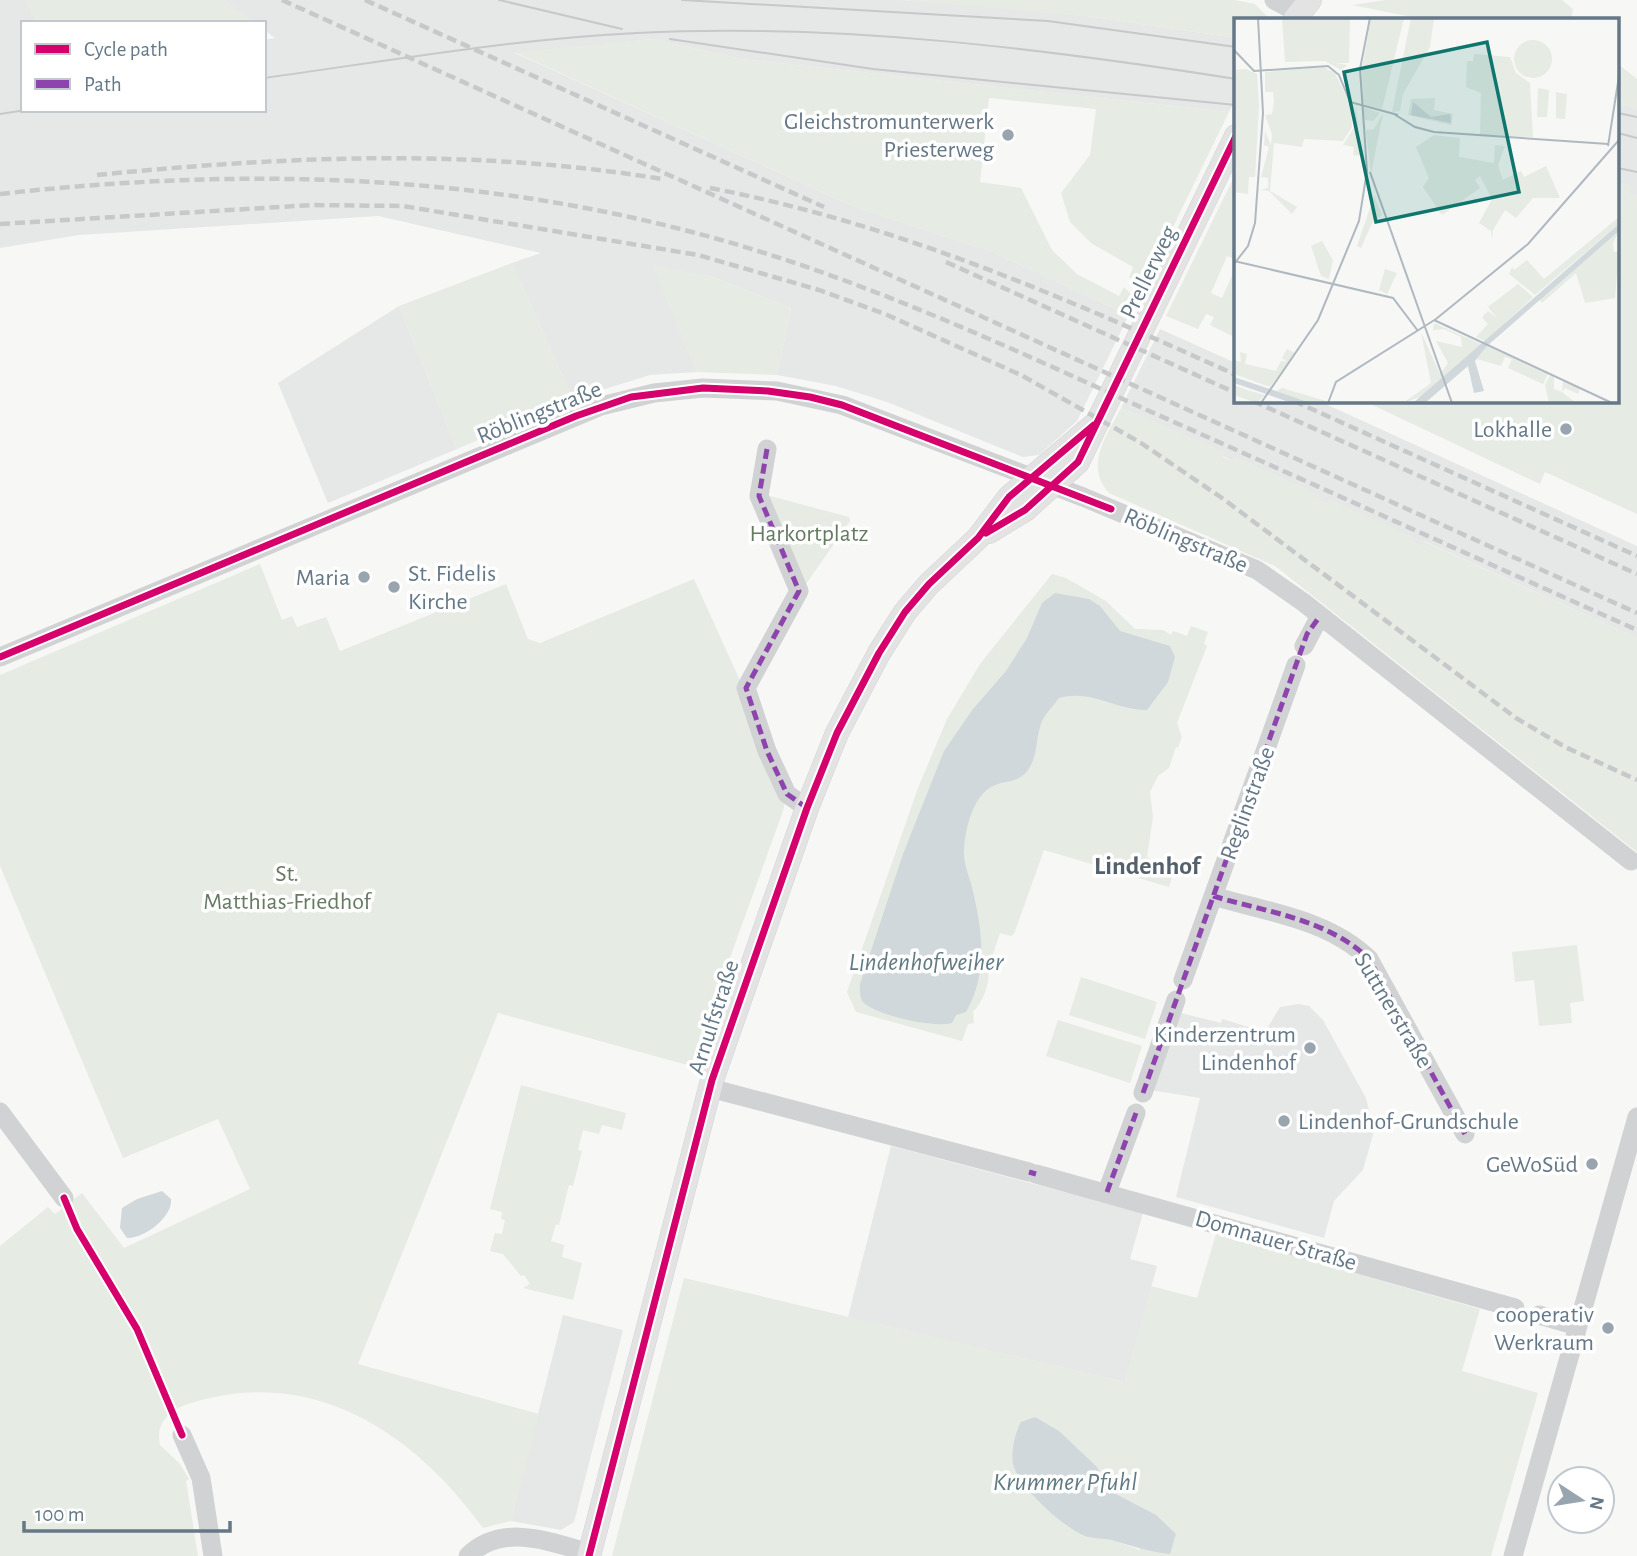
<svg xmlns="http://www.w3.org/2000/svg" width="1637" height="1556" font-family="'Alegreya Sans',sans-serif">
<rect width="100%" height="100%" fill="#f7f7f6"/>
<path fill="#e6e7e7" d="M 0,0 L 26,0 L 37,23 L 23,23 L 23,110 L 264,110 L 264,40 L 275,38 L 264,30 L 264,23 L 254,23 L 223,0 L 900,0 L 1003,8 L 1094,17 L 1236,38 L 1236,98 L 1229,112 L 741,59 L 653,39 L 515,53 L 855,207 L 992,252 L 1129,315 L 1077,421 L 1039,455 L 1023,457 L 887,402 L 836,386 L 777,375 L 791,308 L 713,277 L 653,266 L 697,372 L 650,375 L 573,399 L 512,263 L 541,253 L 378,216 L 79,235 L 0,248 Z
M 1618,104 L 1637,109 L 1637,196 L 1629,195 L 1631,186 L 1618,182 Z
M 399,306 L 457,449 L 328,503 L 278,383 Z
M 1160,329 L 1236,363 L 1236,401 L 1319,401 L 1637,546 L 1637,638 L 1424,541 L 1421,546 L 1410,542 L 1412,537 L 1329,500 L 1327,504 L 1318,500 L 1319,495 L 1235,457 L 1232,461 L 1223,456 L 1224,452 L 1121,408 Z
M 1298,1004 L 1309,1006 L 1323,1020 L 1366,1098 L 1374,1131 L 1363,1170 L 1334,1201 L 1324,1238 L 1176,1197 L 1200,1098 L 1150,1090 L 1177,1012 L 1221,1023 L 1222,1019 L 1265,1032 L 1280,1007 Z
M 891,1146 L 1143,1213 L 1130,1259 L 1157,1266 L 1125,1382 L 848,1317 Z
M 563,1315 L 623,1330 L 574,1522 L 561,1530 L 511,1521 Z"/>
<path fill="#e6ebe4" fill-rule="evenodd" d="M 26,0 L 223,0 L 254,23 L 37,23 Z
M 900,0 L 1234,0 L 1255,4 L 1270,19 L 1236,19 L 1236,38 L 1094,17 Z
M 1386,0 L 1562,0 L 1573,9 L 1571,19 L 1422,19 L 1352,5 Z
M 653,39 L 741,59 L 1229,112 L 1148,278 L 1129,278 L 1133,267 L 1091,243 L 1070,222 L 1061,193 L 1090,155 L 1096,109 L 989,98 L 980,182 L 1021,188 L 1052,250 L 1077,274 L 1119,296 L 1124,287 L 1137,300 L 1129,315 L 992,252 L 855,207 L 514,52 Z
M 1618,64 L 1637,79 L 1637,109 L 1618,104 Z
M 1236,173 L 1236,260 L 1227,256 L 1211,293 L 1222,298 L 1236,267 L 1236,338 L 1210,325 L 1214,317 L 1206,314 L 1198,329 L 1166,316 Z
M 1618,182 L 1632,186 L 1629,195 L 1637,196 L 1637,514 L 1545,472 L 1540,484 L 1364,401 L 1618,401 Z
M 512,263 L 573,399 L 457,449 L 399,306 Z
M 652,265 L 713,277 L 791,308 L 777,375 L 697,372 Z
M 1121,408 L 1225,452 L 1223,457 L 1232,461 L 1235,457 L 1320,495 L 1318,500 L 1327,504 L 1329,499 L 1412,536 L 1410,542 L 1421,546 L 1423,541 L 1637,638 L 1637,852 L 1275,566 L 1109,493 C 1084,466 1107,435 1121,408 Z
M 770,496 L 849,517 L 850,521 L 806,584 L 769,503 Z
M 260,564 L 282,620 L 292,616 L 297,627 L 326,617 L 340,651 L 506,584 L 528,639 L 540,643 L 694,579 L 742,685 L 786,797 L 783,811 L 691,1066 L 498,1013 L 358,1364 L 539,1414 L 511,1521 L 483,1528 C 414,1432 312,1365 191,1403 C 170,1409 155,1423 160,1445 L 180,1464 L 189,1479 L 186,1481 L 198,1556 L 0,1556 L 0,1246 L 48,1207 L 55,1214 L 82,1193 L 124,1248 L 250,1189 L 218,1119 L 123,1158 L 0,866 L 0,675 Z
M 1052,574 L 1066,578 L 1106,601 L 1135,629 L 1163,630 L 1171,635 L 1173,631 L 1187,636 L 1191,626 L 1208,632 L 1204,644 L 1207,646 L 1177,723 L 1182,737 L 1178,748 L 1176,747 L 1169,768 L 1158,776 L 1150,792 L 1153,817 L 1147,857 L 1173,873 L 1169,887 L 1044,850 L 1014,934 L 1011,936 L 1000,933 L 992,957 L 995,961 L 988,969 C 991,981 982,1005 973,1011 L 974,1023 L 968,1024 L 962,1041 L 856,1012 L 847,992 L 918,788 L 947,719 L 980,664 Z
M 1577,945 L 1584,1001 L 1570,1003 L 1572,1023 L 1539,1026 L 1534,980 L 1515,982 L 1512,952 Z
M 1081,977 L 1157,1002 L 1145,1039 L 1069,1015 Z
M 1058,1020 L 1142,1046 L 1130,1083 L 1046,1056 Z
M 521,1085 L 626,1113 L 622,1130 L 602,1125 L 599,1134 L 583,1130 L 578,1150 L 582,1151 L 573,1186 L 569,1185 L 559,1225 L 556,1224 L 551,1241 L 564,1245 L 562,1257 L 582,1263 L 573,1300 L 523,1288 L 530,1284 L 524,1275 L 521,1276 L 503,1254 L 490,1251 L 495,1233 L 502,1234 L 505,1220 L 501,1219 L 502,1212 L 490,1209 Z
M 1216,1234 L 1480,1309 L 1462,1371 L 1538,1393 L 1491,1556 L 612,1556 L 684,1278 L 1125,1382 L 1151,1286 L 1197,1298 ZM 1017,1428 L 1078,1451 L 1097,1467 L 1140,1550 L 1111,1539 L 1086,1536 L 1014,1464 Z"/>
<path fill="#d0d8db" d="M 1055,593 L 1089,599 L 1100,606 L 1120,631 L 1170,646 L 1175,657 L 1168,682 L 1147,710 C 1115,710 1091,689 1059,698 C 1054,705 1047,712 1043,719 C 1035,735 1039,755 1028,770 C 1018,783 1008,780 995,785 C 973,794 965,829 964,850 C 963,862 969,876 972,887 C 982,930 989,971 966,1012 L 956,1015 L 952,1023 C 933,1028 881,1016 865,1004 C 859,999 860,991 860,984 L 903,854 L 944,751 L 973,709 L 1006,671 L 1027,638 L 1042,603 Z
M 162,1191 L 171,1199 C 173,1217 144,1239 127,1238 L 120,1228 L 122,1208 L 137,1199 Z
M 1035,1417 L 1059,1431 L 1097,1467 L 1110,1491 L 1156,1515 L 1176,1534 L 1170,1554 C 1149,1552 1132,1546 1112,1540 C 1104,1538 1094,1539 1085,1536 C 1063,1527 1019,1488 1013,1464 C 1011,1453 1015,1431 1021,1422 Z"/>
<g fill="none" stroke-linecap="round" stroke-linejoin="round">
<defs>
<path id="major" d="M 1295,19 L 1310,0
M 989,532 L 1025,510 L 1078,462 L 1236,136
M 589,1556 L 712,1080 L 807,808 L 837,733 L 879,653 L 905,612 L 929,584 L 978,538 L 1009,497 L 1094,425"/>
</defs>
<use href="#major" stroke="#d2d3d4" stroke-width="24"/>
<path stroke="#d1d2d3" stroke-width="19" d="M 1274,0 L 1299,13
M 767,449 L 759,496 L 799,591 L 746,688 L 767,751 L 787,794 L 807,808
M 1304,646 L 1320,616
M 0,657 L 601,406 L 654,393 L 703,388 L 777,391 L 842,405 L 1083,497 L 1257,570 L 1303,602 L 1631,861
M 1213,896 C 1266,912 1328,919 1369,959 L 1465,1134
M 1183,980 L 1296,665
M 710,1088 L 1029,1172
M 1143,1093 L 1176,1000
M 0,1112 L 64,1198
M 1036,1174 L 1515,1308
M 1107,1192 L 1136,1113
M 1539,1315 L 1578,1326
M 182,1435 L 201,1478 L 213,1556
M 468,1556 C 502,1522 550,1542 590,1553
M 1513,1556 L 1637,1117"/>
<use href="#major" stroke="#e3e3e4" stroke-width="23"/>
<path stroke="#c7c8c9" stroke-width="2" d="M 499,0 L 622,29
M 682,0 L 1048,21 L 1236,47
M 670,39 L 873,69 L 1236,105
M 264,78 C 388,61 512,39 637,33 C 837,23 1039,48 1236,79
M 1618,113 L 1637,117
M 0,114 L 26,110
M 1618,133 L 1637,138
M 1618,168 L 1637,172"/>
<path stroke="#c7c8c9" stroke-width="4.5" stroke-dasharray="10 5" stroke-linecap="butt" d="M 282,0 L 1637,613
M 365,0 L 824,207
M 97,175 C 286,156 473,148 662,179
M 710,188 C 894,223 1066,298 1236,375
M 0,194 C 231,168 462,172 688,231 C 847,272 998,342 1147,410 C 1311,483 1474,557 1637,630
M 0,224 L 312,205 L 403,206 L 698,255 L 819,290 L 885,314 L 1021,375 L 1141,443 L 1222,498 L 1516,718 L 1565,747 L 1637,780
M 946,262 L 1236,393
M 1253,401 L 1637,574
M 1294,401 L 1637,556"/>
<path stroke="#8e44ad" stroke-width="5" stroke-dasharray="10 5" stroke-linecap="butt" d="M 767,449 L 759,496 L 799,591 L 746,688 L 767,751 L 787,794 L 807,808
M 1213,896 C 1266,912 1328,919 1369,959 L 1465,1134
M 1143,1093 L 1307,634 L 1320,616
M 1029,1172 L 1036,1174
M 1107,1192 L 1136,1113"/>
<defs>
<path id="cycleway" d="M 986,533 L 1025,510 L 1078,462 L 1236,136
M 0,657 L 576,416 L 631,397 L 703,388 L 768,391 L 810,397 L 842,405 L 1111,509
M 64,1198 L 77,1229 L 137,1329 L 182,1435
M 589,1556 L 712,1080 L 807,808 L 837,733 L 879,653 L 905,612 L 929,584 L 978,538 L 1009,497 L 1094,425"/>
</defs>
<use href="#cycleway" stroke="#fff" stroke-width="11"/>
<use href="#cycleway" stroke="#d6006c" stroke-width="7"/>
</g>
<g fill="#98a4ae" stroke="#fff" stroke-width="2.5">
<circle cx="1008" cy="135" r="7"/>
<circle cx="1566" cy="429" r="7"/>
<circle cx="364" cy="577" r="7"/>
<circle cx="394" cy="587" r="7"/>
<circle cx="1310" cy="1048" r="7"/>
<circle cx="1284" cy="1121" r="7"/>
<circle cx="1592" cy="1164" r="7"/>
<circle cx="1608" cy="1328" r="7"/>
</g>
<g text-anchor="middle" stroke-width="7" stroke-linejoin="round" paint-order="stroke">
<g font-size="24" fill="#657888" stroke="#fff" text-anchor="end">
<text x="994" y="129">Gleichstromunterwerk<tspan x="994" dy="28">Priesterweg</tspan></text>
<text x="1552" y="437">Lokhalle</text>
<text x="408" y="581" text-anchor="start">St. Fidelis<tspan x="408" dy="28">Kirche</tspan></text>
<text x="350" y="585">Maria</text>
<text x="1296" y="1042">Kinderzentrum<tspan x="1296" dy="28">Lindenhof</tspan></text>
<text x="1298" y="1129" text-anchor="start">Lindenhof-Grundschule</text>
<text x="1578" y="1172">GeWoSüd</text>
<text x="1594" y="1322">cooperativ<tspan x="1594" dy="28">Werkraum</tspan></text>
</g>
<g font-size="24" fill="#657888" stroke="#fff">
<text transform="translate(1148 272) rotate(-64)" y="8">Prellerweg</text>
<text transform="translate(539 412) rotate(-22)" y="8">Röblingstraße</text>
<text transform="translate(1186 540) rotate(23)" y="8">Röblingstraße</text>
<text transform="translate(1247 803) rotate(-70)" y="8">Reglinstraße</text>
<text transform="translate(1394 1010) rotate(59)" y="8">Suttnerstraße</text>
<text transform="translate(713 1017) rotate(-72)" y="8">Arnulfstraße</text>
<text transform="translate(1276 1240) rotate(16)" y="8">Domnauer Straße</text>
</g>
<g font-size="24" fill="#657a61" stroke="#fff">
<text x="809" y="541">Harkortplatz</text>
<text x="287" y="881">St.<tspan x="287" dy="28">Matthias-Friedhof</tspan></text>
</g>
<g font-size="26" font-weight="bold" fill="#54616d" stroke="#fff">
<text x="1147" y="874">Lindenhof</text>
</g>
<g font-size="26" font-style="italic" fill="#617a83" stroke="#fff">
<text x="926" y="970">Lindenhofweiher</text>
<text x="1065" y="1490">Krummer Pfuhl</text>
</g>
</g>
<g transform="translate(1234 18)">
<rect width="385" height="385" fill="#f7f7f6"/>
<path d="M 48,0 L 116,0 L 115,45 L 102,45 L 113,47 L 107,52 L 91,43 L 51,44 ZM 137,0 L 170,0 L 148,91 L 129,86 L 128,51 ZM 177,0 L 200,0 L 196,29 L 169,76 L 166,93 L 158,94 ZM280 41a19 19 0 1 1 38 0a19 19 0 1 1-38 0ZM 240,36 L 276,39 L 282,55 L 296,65 L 299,119 L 246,117 L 247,75 L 232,69 L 233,43 L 239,43 ZM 89,49 L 101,55 L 117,89 L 118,109 L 109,123 L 70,121 L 68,129 L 40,125 L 36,173 L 63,189 L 58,196 L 35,173 L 26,172 L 34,170 L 34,160 L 27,159 L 35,129 L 30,127 L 31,113 L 37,127 L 38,116 L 31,97 L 38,96 L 40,84 L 39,74 L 31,74 L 31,54 ZM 12,51 L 23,56 L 25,88 L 21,159 L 15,159 L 14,176 L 0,174 L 0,52 ZM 304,70 L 315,72 L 313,99 L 303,99 ZM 322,74 L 333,76 L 331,101 L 322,100 ZM 201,80 L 200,92 L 219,96 L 217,107 L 174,97 L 177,81 ZM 122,88 L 124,112 L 128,138 L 119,137 L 120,129 L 109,127 L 119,111 ZM 129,89 L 146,95 L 139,103 L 131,102 L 132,112 L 140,111 L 149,95 L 137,156 ZM 200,117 L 226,120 L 225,139 L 260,145 L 261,127 L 271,128 L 264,147 L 269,162 L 287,153 L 290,159 L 312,148 L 326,180 L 299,180 L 282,200 L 271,192 L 259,212 L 258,221 L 257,213 L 245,205 L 258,181 L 246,158 L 241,162 L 246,170 L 208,197 L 189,169 L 195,160 L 182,129 ZM 140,178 L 148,197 L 138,205 L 127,230 L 123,228 ZM 385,199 L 385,206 L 301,277 L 275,256 L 278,249 L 280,252 L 293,242 L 310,261 ZM 385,213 L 379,225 L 380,234 L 385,233 L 381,280 L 351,285 L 342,255 L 308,285 L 305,281 ZM 88,223 L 99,242 L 95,261 L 87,258 L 77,228 ZM 151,251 L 163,255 L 153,276 L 145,272 ZM 284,266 L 299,279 L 251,323 L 242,319 L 254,306 L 248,299 L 254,293 L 263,300 L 254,289 ZM 200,305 L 247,326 L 189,378 L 169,385 L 197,365 L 187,314 L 206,356 L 214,345 L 202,323 L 228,329 L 227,319 L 210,311 L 199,312 ZM 253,328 L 314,356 L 309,366 L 274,350 L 278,341 L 271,339 L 267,348 L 243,341 ZM 53,331 L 61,335 L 36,369 L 0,356 L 0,342 L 7,344 L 6,334 L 13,336 L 11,346 L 42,353 L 47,343 L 53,344 L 48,340 ZM 316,357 L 320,358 L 320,371 L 328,374 L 329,362 L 346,370 L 344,376 L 331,370 L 328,374 L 342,385 L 315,385 L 311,367 ZM 0,367 L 13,372 L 31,377 L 22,385 L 0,377 ZM 48,370 L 92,383 L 92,385 L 77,385 L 42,373 Z" fill="#e6ebe4"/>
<path d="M 179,84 L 197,99 L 216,96 L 217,105 L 177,97 ZM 385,206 L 385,213 L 253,328 L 241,343 L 250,373 L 240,375 L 234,348 L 191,385 L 179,385 ZM 0,359 L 42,373 L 77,385 L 58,385 L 0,365 Z" fill="#d0d8db"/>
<path fill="none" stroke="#b0b9c0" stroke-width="2" d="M 0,32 L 20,53 L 94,48 L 105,57 L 116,84 L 164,97M 160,96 L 181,109 L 200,114 L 374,126M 374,128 L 385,58M 136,154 L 218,385M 0,243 L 159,280 L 184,313M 0,246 L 14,228 L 21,205 L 29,95 L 24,0M 200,302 L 378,385M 27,385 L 84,302 L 125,203 L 133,153 L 126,51 L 136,0M 94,385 L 102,364 L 202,301 L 294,226 L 385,122"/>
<path fill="#0f766e" fill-opacity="0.15" stroke="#0f766e" stroke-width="3.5" d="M 253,24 L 285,174 L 142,204 L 110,54 Z"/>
<rect width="385" height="385" fill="none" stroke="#657888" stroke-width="3.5"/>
</g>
<rect x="21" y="21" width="245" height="91" fill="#ffffff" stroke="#c1c9cf" stroke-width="2"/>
<rect x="35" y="44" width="35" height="10" fill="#d6006c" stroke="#c1c9cf" stroke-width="2"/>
<text x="84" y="56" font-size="21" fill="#657888">Cycle path</text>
<rect x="35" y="79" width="35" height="10" fill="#8e44ad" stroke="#c1c9cf" stroke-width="2"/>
<text x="84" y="91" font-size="21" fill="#657888">Path</text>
<g transform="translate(1581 1500) rotate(102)"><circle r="33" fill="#ffffff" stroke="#c1c9cf" stroke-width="2"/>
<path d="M0-5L12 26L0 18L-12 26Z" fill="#98a4ae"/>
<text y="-10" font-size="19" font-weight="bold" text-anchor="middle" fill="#657888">N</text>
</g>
<path d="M24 1521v10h206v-10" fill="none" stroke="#657888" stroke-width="3.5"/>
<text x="35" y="1521" font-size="21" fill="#657888" stroke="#ffffff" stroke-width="5" paint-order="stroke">100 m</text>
</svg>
